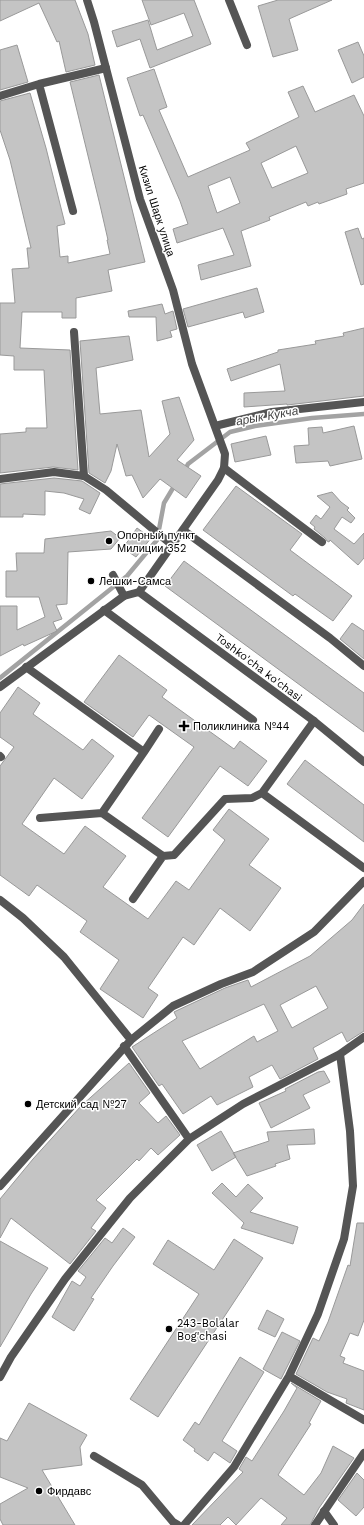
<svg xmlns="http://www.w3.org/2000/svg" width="364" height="1525" font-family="'Work Sans',sans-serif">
<rect width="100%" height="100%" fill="#fff"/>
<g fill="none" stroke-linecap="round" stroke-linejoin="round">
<path stroke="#a3a3a3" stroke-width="4.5" d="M 185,470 L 188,464 L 230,432 L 255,426 L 312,418 L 364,414
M 0,678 L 127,576 L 157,540 L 164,503 L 176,483"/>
</g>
<path fill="#c4c4c4" stroke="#999" fill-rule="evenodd" d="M 0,0 L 75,0 L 88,34 L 95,65 L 66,72 L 59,41 L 57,42 L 39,3 L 0,21 Z
M 142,0 L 194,0 L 211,44 L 150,68 L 140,39 L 117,47 L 112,31 L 148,20 L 157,50 L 193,36 L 184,13 L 151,25 Z
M 278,0 L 332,0 L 289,19 L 298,50 L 273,57 L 258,6 Z
M 358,42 L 364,56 L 364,77 L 352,83 L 338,50 Z
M 17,45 L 28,82 L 0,90 L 0,50 Z
M 154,69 L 167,107 L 159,110 L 188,177 L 250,150 L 246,143 L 299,117 L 288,92 L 303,86 L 315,112 L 354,95 L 364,116 L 364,183 L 346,189 L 347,194 L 319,204 L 318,202 L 308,206 L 306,202 L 269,217 L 270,220 L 241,231 L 251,266 L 201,280 L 198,265 L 234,255 L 223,228 L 177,243 L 173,229 L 188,224 L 180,201 L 143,115 L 140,116 L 127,78 ZM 296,146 L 308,173 L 272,188 L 261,163 ZM 230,177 L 240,203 L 217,213 L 208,186 Z
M 99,75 L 145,262 L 108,270 L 112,291 L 76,298 L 76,318 L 62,318 L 62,312 L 22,312 L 20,348 L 70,350 L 78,470 L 53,467 L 0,473 L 0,434 L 26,432 L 26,428 L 47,428 L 44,370 L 14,370 L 14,356 L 0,355 L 0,303 L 15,303 L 12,269 L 29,268 L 27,248 L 31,248 L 10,160 L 0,130 L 0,101 L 30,93 L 46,148 L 65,224 L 57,226 L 60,257 L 68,256 L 68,263 L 110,254 L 107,240 L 108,240 L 100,205 L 70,82 Z
M 358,228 L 362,239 L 364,238 L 364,284 L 361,285 L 345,232 Z
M 257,288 L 264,312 L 245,318 L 243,312 L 188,327 L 183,309 Z
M 162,304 L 165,314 L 173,311 L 177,329 L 170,331 L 172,337 L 157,341 L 156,317 L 129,317 L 128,311 Z
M 364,328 L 364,396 L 287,405 L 287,404 L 244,407 L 244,393 L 285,391 L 280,364 L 231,381 L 227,369 L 278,352 L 278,350 L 316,344 L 315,341 L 344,336 L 343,333 Z
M 129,336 L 133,360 L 96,368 L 100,414 L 141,410 L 149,457 L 170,434 L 162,401 L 179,397 L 194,440 L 177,460 L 201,476 L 186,498 L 160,479 L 143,498 L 132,475 L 126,476 L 117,444 L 111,471 L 105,483 L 89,473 L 80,341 Z
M 354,426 L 362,459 L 330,466 L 328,461 L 296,463 L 294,446 L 309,445 L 308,428 L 322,427 L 323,433 Z
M 266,436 L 271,455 L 235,462 L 231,444 Z
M 54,478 L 82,481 L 100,493 L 90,514 L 79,509 L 84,499 L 64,493 L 45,491 L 45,515 L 23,514 L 23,517 L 0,517 L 0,484 Z
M 236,486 L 302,534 L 290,550 L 352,596 L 333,621 L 295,594 L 293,596 L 203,530 Z
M 332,492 L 341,502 L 349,508 L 347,510 L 355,518 L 351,523 L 342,517 L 334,529 L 354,544 L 364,533 L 364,558 L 358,565 L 330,540 L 329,542 L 327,541 L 325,538 L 314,529 L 315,527 L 310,523 L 316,515 L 321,519 L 330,507 L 317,496 Z
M 137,528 L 151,538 L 136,557 L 123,548 Z
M 111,531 L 120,538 L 111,549 L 68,552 L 67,604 L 56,605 L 62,619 L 53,622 L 57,631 L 24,646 L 23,644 L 0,656 L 0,606 L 17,606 L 17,630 L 45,617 L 39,597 L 6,597 L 6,571 L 17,571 L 16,553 L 44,553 L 45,539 Z
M 184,561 L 364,693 L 364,732 L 165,586 Z
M 352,623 L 364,631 L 364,659 L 340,639 Z
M 119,655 L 167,690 L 162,697 L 234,749 L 240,741 L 267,761 L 248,786 L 220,766 L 168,837 L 142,818 L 194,747 L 149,715 L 133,737 L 84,702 Z
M 18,687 L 40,703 L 33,714 L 83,750 L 92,739 L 114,756 L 82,799 L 54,778 L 22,824 L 64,854 L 85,826 L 126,856 L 103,887 L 148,919 L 176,881 L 189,890 L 225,840 L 213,830 L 229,809 L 269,839 L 249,865 L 281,888 L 250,931 L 220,908 L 194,945 L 183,937 L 148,988 L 158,995 L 143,1018 L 100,989 L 119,960 L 80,932 L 87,921 L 37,885 L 29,896 L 0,875 L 0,766 L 14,747 L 0,737 L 0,713 Z
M 305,760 L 364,805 L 364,842 L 287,784 Z
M 364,904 L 364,1031 L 347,1042 L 342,1032 L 313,1048 L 318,1059 L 280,1079 L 272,1065 L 249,1077 L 253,1087 L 217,1105 L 211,1096 L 183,1114 L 162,1084 L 159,1086 L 132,1047 L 177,1018 L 174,1012 L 176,1011 L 225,988 L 248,980 L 251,987 L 310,956 L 352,920 ZM 316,986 L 328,1008 L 292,1028 L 280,1005 ZM 264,1004 L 278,1031 L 257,1042 L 254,1036 L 200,1069 L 182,1041 Z
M 129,1063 L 150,1093 L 139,1103 L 158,1123 L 166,1116 L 180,1135 L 158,1155 L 151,1148 L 139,1161 L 137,1159 L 96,1200 L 106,1208 L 91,1228 L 96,1231 L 70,1264 L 11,1218 L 0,1238 L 0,1199 L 33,1159 L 81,1106 Z
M 324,1071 L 330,1082 L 303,1095 L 310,1108 L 271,1128 L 259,1103 L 286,1091 L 285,1089 L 318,1072 Z
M 314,1129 L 315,1144 L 287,1145 L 290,1159 L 275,1164 L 276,1166 L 247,1176 L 233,1153 L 269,1141 L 267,1132 Z
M 221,1131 L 236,1157 L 212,1171 L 197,1145 Z
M 222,1183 L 236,1197 L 248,1184 L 263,1198 L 250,1212 L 298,1227 L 293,1244 L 241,1228 L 244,1223 L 212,1193 Z
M 357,1223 L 364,1223 L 364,1320 L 358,1336 L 350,1333 L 340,1356 L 345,1358 L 343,1363 L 364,1371 L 364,1410 L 346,1403 L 347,1399 L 327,1392 L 296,1374 L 313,1338 L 319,1341 L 328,1322 L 348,1265 L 350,1266 Z
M 123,1228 L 135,1237 L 113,1266 L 91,1298 L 94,1299 L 74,1331 L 52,1317 L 72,1281 L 80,1286 L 86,1277 L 78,1271 L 105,1238 L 112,1243 Z
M 234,1239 L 263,1258 L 158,1417 L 130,1399 L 199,1294 L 153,1264 L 168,1240 L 214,1270 Z
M 0,1241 L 48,1268 L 31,1294 L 0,1347 Z
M 267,1310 L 284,1319 L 275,1337 L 258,1329 Z
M 282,1332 L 300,1341 L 281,1379 L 263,1369 Z
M 240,1357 L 264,1372 L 222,1441 L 237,1451 L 230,1463 L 214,1452 L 208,1461 L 194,1451 L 195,1449 L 183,1440 L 195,1422 L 199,1425 Z
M 291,1383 L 321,1401 L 309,1423 L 311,1424 L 278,1475 L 304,1495 L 321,1473 L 333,1446 L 354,1458 L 319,1508 L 310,1525 L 281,1525 L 287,1518 L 261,1498 L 236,1525 L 228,1517 L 220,1525 L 192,1525 L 243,1472 L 239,1469 L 246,1457 L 252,1461 L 284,1411 L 297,1388 Z
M 29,1403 L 87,1435 L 80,1447 L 82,1465 L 42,1470 L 75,1525 L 3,1525 L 0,1519 L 0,1504 L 28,1488 L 0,1477 L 0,1438 L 7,1441 Z
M 357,1473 L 364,1480 L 364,1507 L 356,1516 L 338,1500 Z"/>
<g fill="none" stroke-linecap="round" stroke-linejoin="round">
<path stroke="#555" stroke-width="8" d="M 229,0 L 247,45
M 39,84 L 73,211
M 0,96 L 39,84 L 106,68
M 74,332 L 84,476
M 224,468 L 322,542
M 183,530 L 330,638 L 364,666
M 113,575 L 124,596
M 104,610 L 253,720
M 26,667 L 144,752 L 102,813 L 163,856 L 174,855 L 225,799 L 252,798 L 262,793
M 314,721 L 262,793 L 364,868
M 144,752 L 159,729
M 0,756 L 1,757
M 40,818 L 102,813
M 133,899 L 163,856
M 324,1511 L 334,1525"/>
<path stroke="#555" stroke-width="8" d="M 87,0 L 94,22 L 140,199 L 173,290 L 192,364 L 225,454 L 224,468 L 218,480 L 139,592
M 215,426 L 272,412 L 364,402
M 0,479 L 54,472 L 84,476 L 106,490 L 172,545
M 139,592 L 314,721 L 364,762
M 0,687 L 124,596 L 139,592
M 0,900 L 23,918 L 64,957 L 131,1040
M 124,1046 L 189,1139
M 0,1186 L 131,1040 L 173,1006 L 221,984 L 253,972 L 314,932 L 364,881
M 289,1376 L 364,1420
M 0,1377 L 11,1357 L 65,1279 L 130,1198 L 189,1139 L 243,1104 L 340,1054 L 364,1037
M 94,1456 L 142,1485 L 173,1522 L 178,1525
M 184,1525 L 234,1467 L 289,1376 L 318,1314 L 344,1239 L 353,1186 L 350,1131 L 340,1054
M 315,1525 L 364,1453"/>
</g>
<g fill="#000" stroke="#fff" stroke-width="1.5">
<circle cx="109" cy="541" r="4"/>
<circle cx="91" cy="581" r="4"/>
<path d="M182 720h4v4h4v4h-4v4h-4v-4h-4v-4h4z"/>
<circle cx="28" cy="1104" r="4"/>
<circle cx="169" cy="1329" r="4"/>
<circle cx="39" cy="1491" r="4"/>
</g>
<g text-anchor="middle" stroke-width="3" stroke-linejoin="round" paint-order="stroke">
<g font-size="11" fill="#000" stroke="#fff">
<text transform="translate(157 211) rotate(72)" y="4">Кизил Шарк улица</text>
<text transform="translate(259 667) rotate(37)" y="4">Toshko'cha ko'chasi</text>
</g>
<g font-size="11" fill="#000" stroke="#fff" text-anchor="start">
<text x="117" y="539">Опорный пункт<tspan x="117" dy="13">Милиции 352</tspan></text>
<text x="99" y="585">Лешки-Самса</text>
<text x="193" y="730">Поликлиника №44</text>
<text x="36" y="1108">Детский сад №27</text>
<text x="177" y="1327">243-Bolalar<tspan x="177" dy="13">Bog'chasi</tspan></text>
<text x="47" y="1495">Фирдавс</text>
</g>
<g font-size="12" font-style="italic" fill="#444" stroke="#fff">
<text transform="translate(267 416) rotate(-10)" y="4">арык Кукча</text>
</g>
</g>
</svg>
